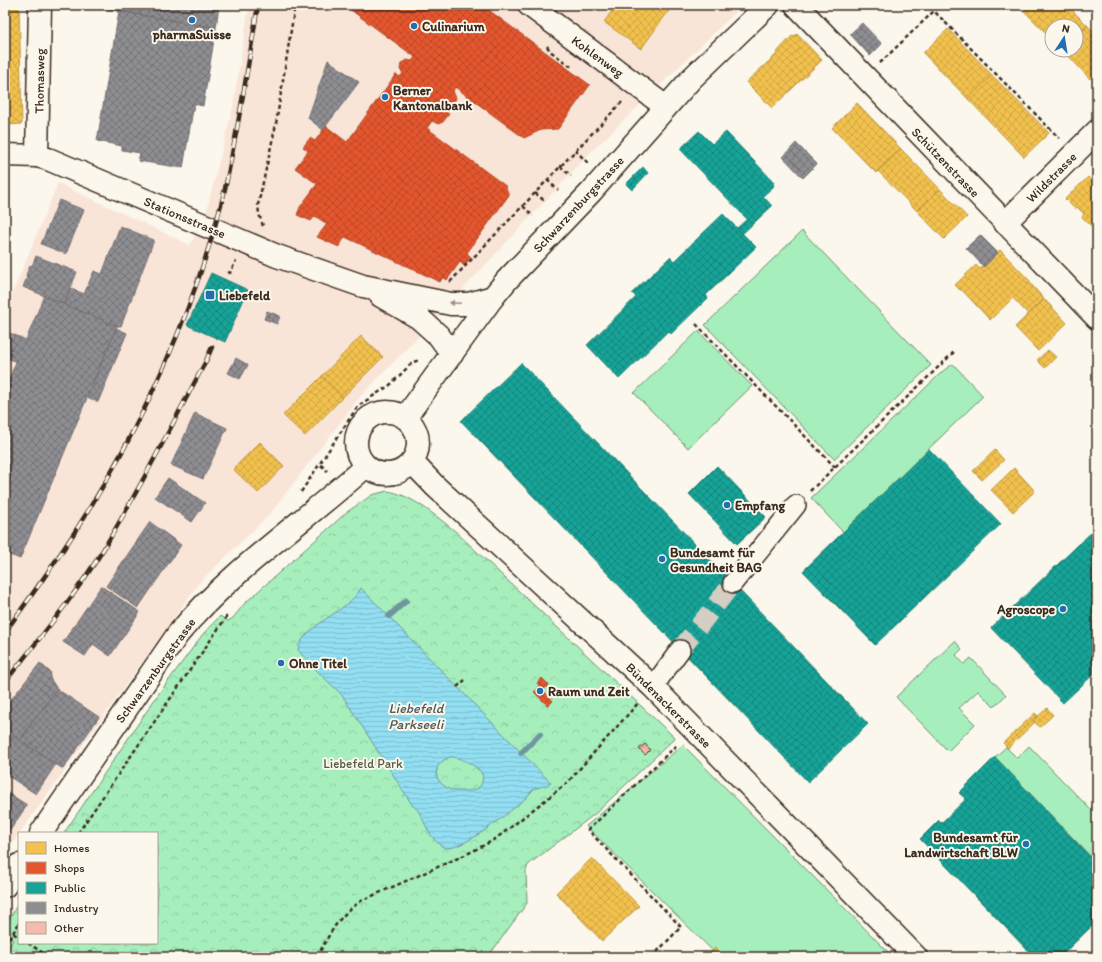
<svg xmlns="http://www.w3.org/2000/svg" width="1102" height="962" font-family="Itim,sans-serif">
<defs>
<pattern id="park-crowns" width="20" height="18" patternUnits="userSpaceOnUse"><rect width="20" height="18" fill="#a6efbd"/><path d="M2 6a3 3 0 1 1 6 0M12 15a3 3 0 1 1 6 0" fill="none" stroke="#90cda2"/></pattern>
<pattern id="water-rules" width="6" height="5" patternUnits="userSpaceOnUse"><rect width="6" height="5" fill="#92def2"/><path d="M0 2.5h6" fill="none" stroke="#7fbfcf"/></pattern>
<pattern id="homes-cross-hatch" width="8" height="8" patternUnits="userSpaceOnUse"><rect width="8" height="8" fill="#f2c14e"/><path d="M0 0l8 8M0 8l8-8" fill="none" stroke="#d0a644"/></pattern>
<pattern id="shops-cross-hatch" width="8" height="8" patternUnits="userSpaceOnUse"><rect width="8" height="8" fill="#e4572e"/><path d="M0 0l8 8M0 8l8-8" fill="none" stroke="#ba4827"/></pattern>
<pattern id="public-cross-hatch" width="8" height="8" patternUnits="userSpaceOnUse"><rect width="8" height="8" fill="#17a398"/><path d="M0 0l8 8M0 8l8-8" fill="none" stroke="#16857b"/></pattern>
<pattern id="industry-cross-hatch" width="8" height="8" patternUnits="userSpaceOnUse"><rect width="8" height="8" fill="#8d8d92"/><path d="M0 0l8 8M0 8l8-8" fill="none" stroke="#747377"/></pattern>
<pattern id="building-cross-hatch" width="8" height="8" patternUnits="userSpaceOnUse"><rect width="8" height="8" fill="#f5bcab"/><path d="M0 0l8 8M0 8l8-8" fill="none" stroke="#d3a293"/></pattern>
</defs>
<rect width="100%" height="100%" fill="#fbf7ec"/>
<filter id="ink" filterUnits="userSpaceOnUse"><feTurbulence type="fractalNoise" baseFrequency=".025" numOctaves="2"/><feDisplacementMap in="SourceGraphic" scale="8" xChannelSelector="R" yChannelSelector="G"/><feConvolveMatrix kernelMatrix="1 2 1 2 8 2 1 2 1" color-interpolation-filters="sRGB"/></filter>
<g filter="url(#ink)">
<path fill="#f9e5d8" d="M 249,5 L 743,5 L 591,152 L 420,335 L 360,397 L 269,515 L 199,583 L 5,854 L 5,311 L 58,183 L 190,245 L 206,213 L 233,107 Z"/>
<path fill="#a6efbd" stroke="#708c6e" d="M 802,231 L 931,365 L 834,459 L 705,325 Z
M 698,331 L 752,386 L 688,448 L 634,393 Z
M 953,364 L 983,396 L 843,532 L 811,498 L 943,371 Z
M 955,641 L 962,649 L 956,655 L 964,664 L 971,658 L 1006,695 L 994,707 L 978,691 L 959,708 L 975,724 L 948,751 L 896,697 Z
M 683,745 L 893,957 L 719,957 L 586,826 Z
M 1029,746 L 1090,809 L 1097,802 L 1097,863 L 995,757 L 1006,747 L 1017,758 Z"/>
<path fill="url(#park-crowns)" stroke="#708c6e" d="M 387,491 C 411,494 437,517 455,531 L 675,738 L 596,813 L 528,865 L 526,871 L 527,903 L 488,957 L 5,957 L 5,953 L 13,940 L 5,931 L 5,928 L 19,901 L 19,943 L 157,943 L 157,833 L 64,833 L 157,696 L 203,634 L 220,616 L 228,621 L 233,618 L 245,603 L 347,512 L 372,495 Z"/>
<path fill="url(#water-rules)" stroke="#6f969d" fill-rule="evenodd" d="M 361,588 L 551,783 C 546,787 539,786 534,789 C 531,791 528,796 526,798 C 513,809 459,855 443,847 C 430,839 426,825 419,812 C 417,809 413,806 411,803 L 342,695 L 310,664 L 298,650 C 302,625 350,611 361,588 ZM 450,757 C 457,756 479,766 482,774 C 484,781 481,789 473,790 C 467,791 454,792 449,789 C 432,780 432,764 450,757 Z"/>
<path fill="url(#homes-cross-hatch)" stroke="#bb9440" d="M 5,5 L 19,5 L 22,124 L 5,125 Z
M 604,5 L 673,5 L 641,49 L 604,22 L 612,11 Z
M 1030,5 L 1067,5 L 1088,26 L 1076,37 L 1076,26 L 1052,26 L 1052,39 L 1024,11 Z
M 1088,26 L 1097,36 L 1097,72 L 1090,79 L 1063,50 L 1076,50 L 1076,37 Z
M 948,29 L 992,75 L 968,99 L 923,53 Z
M 797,34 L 822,60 L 772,108 L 746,82 L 777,54 L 776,53 L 792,36 L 794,37 Z
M 992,75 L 1049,133 L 1024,157 L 968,99 Z
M 857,103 L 901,149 L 876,173 L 832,128 Z
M 901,149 L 940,189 L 917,211 L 878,171 Z
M 1088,177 L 1097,186 L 1097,222 L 1092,227 L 1082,217 L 1084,214 L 1077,207 L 1075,209 L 1065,199 Z
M 940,189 L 967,217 L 944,239 L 917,211 Z
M 1000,250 L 1031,282 L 1030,283 L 1044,299 L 1028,314 L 1013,298 L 990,320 L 962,290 L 960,290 L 955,285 L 976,265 L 980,269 L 983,266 L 984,267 L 998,253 L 997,252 Z
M 1044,299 L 1067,323 L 1038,351 L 1015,327 Z
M 361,336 L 383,357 L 343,397 L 322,376 Z
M 1048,350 L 1056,357 L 1045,368 L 1037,360 Z
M 322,376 L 343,397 L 305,436 L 283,415 Z
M 260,442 L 284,466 L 258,493 L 233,469 Z
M 995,450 L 1004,460 L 982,480 L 973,471 Z
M 1014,468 L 1035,491 L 1013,512 L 991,490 Z
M 1047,708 L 1053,715 L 1040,727 L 1033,721 Z
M 1035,713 L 1038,716 L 1033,721 L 1035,722 L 1008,748 L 1003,743 Z
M 592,858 L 639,906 L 602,941 L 556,893 Z
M 715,948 L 724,957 L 706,957 Z"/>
<path fill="url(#shops-cross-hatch)" stroke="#b14a29" d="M 344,5 L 482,5 L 590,85 L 558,129 L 541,130 L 524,138 L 455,87 L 453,91 L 456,98 L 454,102 L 451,104 L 443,104 L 441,108 L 449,114 L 443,122 L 438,124 L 432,121 L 427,128 L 507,187 L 506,188 L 509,195 L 467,253 L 471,257 L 464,266 L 460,262 L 447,280 L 443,277 L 440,282 L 345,237 L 339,247 L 317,237 L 327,224 L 315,216 L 311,221 L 297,215 L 300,207 L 317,184 L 295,168 L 308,151 L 303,147 L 310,138 L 315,141 L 326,126 L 347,142 L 396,74 L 400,77 L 403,73 L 400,70 L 401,63 L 407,60 L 412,61 L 415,57 Z
M 542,678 L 549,685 L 543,690 L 553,701 L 548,706 L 534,692 L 540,687 L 537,683 Z"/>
<path fill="url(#public-cross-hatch)" stroke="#227f73" d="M 699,131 L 712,144 L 726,132 L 774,182 L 773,184 L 774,186 L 763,196 L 772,206 L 742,234 L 737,228 L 747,219 L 680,149 Z
M 643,167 L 648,173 L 632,190 L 626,184 Z
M 723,214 L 756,247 L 706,295 L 708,298 L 671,334 L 668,331 L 619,379 L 587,345 L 636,297 L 632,293 L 670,257 L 674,261 Z
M 211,273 L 248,290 L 225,342 L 187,325 Z
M 521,363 L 868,724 L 808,782 L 461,421 Z
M 929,449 L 1001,524 L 875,645 L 803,571 Z
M 717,466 L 766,517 L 737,544 L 689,494 Z
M 1097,527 L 1097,671 L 1063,703 L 991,628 Z
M 995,757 L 1097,864 L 1097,921 L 1060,957 L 1034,957 L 920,839 L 939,820 L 941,823 L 966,799 L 959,793 Z"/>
<path fill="url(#industry-cross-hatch)" stroke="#746f6f" d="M 102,5 L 219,5 L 216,28 L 101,8 Z
M 119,11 L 216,28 L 203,106 L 194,104 L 183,168 L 138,161 L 140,153 L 122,150 L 122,146 L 97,141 Z
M 862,23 L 882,44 L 870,56 L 850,34 Z
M 328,60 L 359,82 L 323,130 L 308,118 Z
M 796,143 L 817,164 L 803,178 L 783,157 Z
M 59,200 L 84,210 L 66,254 L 41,244 Z
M 120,226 L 154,240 L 121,326 L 117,326 L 64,304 L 70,288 L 84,294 L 94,271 L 102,274 Z
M 980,235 L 998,253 L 984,267 L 966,248 Z
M 36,256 L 77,272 L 64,304 L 23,287 L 27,277 L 26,275 L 30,265 L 32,266 Z
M 44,296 L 117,326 L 20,559 L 5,553 L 5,389 L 16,362 L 5,357 L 5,347 L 10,333 L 26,340 Z
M 267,311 L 280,316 L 277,324 L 264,319 Z
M 116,328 L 127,333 L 98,402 L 87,397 Z
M 236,358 L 248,365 L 240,379 L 228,373 Z
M 195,413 L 227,428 L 203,479 L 171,465 Z
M 168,478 L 205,503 L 192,522 L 155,497 Z
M 150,522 L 181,545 L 138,608 L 106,586 Z
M 101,586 L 140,612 L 110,656 L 93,644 L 85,656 L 63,642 Z
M 40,663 L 51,673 L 50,678 L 57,689 L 20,740 L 5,730 L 5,707 Z
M 57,689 L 99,717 L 63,769 L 20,740 Z
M 5,731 L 56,764 L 36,794 L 5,774 Z
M 5,791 L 27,805 L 9,832 L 5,829 Z"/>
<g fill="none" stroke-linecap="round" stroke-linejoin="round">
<path stroke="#6f969d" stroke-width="6" d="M 389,616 L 406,601
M 521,753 L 540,734"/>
</g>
<path fill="url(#building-cross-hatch)" stroke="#3b2a1e" d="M 645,744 L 650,750 L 645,755 L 639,749 Z"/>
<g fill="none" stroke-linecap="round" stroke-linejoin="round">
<path stroke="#d5cec3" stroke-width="19" stroke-dasharray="19 10" stroke-linecap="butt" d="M 680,650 L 733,583"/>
<defs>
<path id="pedestrian" d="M 733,583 L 796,505
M 653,687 L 680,650"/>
<path id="minor" d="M 529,5 L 666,107
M 796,5 L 1097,318
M 37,156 L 40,5
M 1005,223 L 1097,131"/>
<path id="tertiary" d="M 5,155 L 37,156 L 48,159 L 277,256 L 363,286 L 451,304 L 468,304 L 493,297
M 381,296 L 419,318 L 439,336 L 452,354
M 412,462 L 435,486 L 653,687 L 916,957"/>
<path id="secondary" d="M356 443a31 31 0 1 1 62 0a31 31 0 1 1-62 0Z
M 405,418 L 493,297 L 507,280 L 591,192 L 692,78 L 768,5
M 41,833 L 178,634 C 232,569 304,522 366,466
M 5,886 L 19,865"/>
</defs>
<use href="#pedestrian" stroke="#3b2a1e" stroke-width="22"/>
<use href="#minor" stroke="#3b2a1e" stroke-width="25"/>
<use href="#tertiary" stroke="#3b2a1e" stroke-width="25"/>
<use href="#secondary" stroke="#3b2a1e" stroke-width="25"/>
<path stroke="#3b2a1e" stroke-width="2.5" stroke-dasharray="4 3" stroke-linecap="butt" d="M 1091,5 L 1097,12
M 1069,7 L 1071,5
M 547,46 L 550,51 L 573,68
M 880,63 L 934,11 L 1059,138
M 575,150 L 588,163
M 560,166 L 571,176
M 547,180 L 558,190
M 535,193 L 546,202
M 523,206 L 533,216
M 263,226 L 259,214 L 258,205 L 276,124 L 295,5
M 228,272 L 230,273 L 236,261
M 450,282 L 622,102
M 696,324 L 835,467
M 321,465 L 327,471
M 810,491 L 954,352
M 301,492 L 358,406 L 390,385 L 413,362 L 420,360
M 457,687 L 465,680
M 78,833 L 225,619 L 227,615
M 13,933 L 19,923
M 28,943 L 49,957
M 5,944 L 13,933 L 19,937
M 317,957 C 330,933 339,914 363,900 L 467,854 L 490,842 L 502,834 L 567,783 L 639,702
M 652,957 L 681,927 L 588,830 L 678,744"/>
<use href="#pedestrian" stroke="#fbf7ec" stroke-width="19"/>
<use href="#minor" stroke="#fbf7ec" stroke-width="22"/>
<use href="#tertiary" stroke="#fbf7ec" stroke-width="22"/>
<use href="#secondary" stroke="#fbf7ec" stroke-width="22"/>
<defs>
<path id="rail" d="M 5,632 C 32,595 59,558 83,519 C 144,422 193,312 222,201 C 226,186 229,170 232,154 C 242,105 250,55 258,5
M 5,682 C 39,639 74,597 103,550 C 140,489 172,424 206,361 L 212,347"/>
</defs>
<use href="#rail" stroke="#3b2a1e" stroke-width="4.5"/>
<use href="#rail" stroke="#fbf7ec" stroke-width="3" stroke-dasharray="9" stroke-linecap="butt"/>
</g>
<defs><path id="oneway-solid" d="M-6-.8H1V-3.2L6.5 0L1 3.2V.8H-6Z"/></defs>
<use fill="#9b9085" href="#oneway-solid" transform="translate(455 303) rotate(-178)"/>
</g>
<g fill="#1f6fb2" stroke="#fbf7ec" stroke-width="1.5">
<circle cx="192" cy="20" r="4"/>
<circle cx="414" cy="26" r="4"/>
<circle cx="385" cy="97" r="4"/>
<rect x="205" y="290" width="10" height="10" rx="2"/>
<circle cx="727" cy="505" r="4"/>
<circle cx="662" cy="559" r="4"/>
<circle cx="1063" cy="609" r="4"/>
<circle cx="281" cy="663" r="4"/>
<circle cx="540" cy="691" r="4"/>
<circle cx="1026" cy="844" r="4"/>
</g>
<g text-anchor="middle" stroke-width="4" stroke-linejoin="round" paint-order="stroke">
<g font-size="13" font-weight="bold" fill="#3b2a1e" stroke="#fbf7ec" text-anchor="start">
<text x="422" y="31">Culinarium</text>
<text x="192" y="39" text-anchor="middle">pharmaSuisse</text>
<text x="393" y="95">Berner<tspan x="393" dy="15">Kantonalbank</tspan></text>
<text x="219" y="300">Liebefeld</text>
<text x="735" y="510">Empfang</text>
<text x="670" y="557">Bundesamt für<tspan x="670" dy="15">Gesundheit BAG</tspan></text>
<text x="1055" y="614" text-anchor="end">Agroscope</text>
<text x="289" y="668">Ohne Titel</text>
<text x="548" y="696">Raum und Zeit</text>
<text x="1018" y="842" text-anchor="end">Bundesamt für<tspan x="1018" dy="15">Landwirtschaft BLW</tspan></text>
</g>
<g font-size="13" fill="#3b2a1e" stroke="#fbf7ec">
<text transform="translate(598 56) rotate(36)" y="5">Kohlenweg</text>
<text transform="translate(39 81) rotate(-89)" y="5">Thomasweg</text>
<text transform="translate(946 162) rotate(46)" y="5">Schützenstrasse</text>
<text transform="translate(1051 177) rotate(-45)" y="5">Wildstrasse</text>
<text transform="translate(578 204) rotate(-47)" y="5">Schwarzenburgstrasse</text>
<text transform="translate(185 217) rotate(23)" y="5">Stationsstrasse</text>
<text transform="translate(155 670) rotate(-54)" y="5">Schwarzenburgstrasse</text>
<text transform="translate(669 705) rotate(45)" y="5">Bündenackerstrasse</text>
</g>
<g font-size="13" fill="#565b46" stroke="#fbf7ec">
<text x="363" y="768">Liebefeld Park</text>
</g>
<g font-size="14" font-style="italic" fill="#515753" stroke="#fbf7ec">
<text x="416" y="713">Liebefeld<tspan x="416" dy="16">Parkseeli</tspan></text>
</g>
</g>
<rect width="1102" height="962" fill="none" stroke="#fbf7ec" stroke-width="20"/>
<rect x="10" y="10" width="1082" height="942" fill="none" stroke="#3b2a1e" stroke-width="1.5" filter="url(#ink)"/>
<rect x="18" y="832" width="140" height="112" fill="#fbf7ec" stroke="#aea59a"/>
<rect x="26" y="842" width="20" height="12" fill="#f2c14e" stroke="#aea59a"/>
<text x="54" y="852" font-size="12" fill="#3b2a1e">Homes</text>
<rect x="26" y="862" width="20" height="12" fill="#e4572e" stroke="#aea59a"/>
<text x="54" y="872" font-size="12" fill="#3b2a1e">Shops</text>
<rect x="26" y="882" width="20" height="12" fill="#17a398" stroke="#aea59a"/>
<text x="54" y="892" font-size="12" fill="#3b2a1e">Public</text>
<rect x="26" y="902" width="20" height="12" fill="#8d8d92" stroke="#aea59a"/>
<text x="54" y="912" font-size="12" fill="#3b2a1e">Industry</text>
<rect x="26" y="922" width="20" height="12" fill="#f5bcab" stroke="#aea59a"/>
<text x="54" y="932" font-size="12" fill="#3b2a1e">Other</text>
<g transform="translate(1064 38) rotate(12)"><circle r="19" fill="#fbf7ec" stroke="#aea59a"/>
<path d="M0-3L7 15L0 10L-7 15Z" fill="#1f6fb2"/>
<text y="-6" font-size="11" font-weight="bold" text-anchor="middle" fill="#3b2a1e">N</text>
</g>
</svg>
